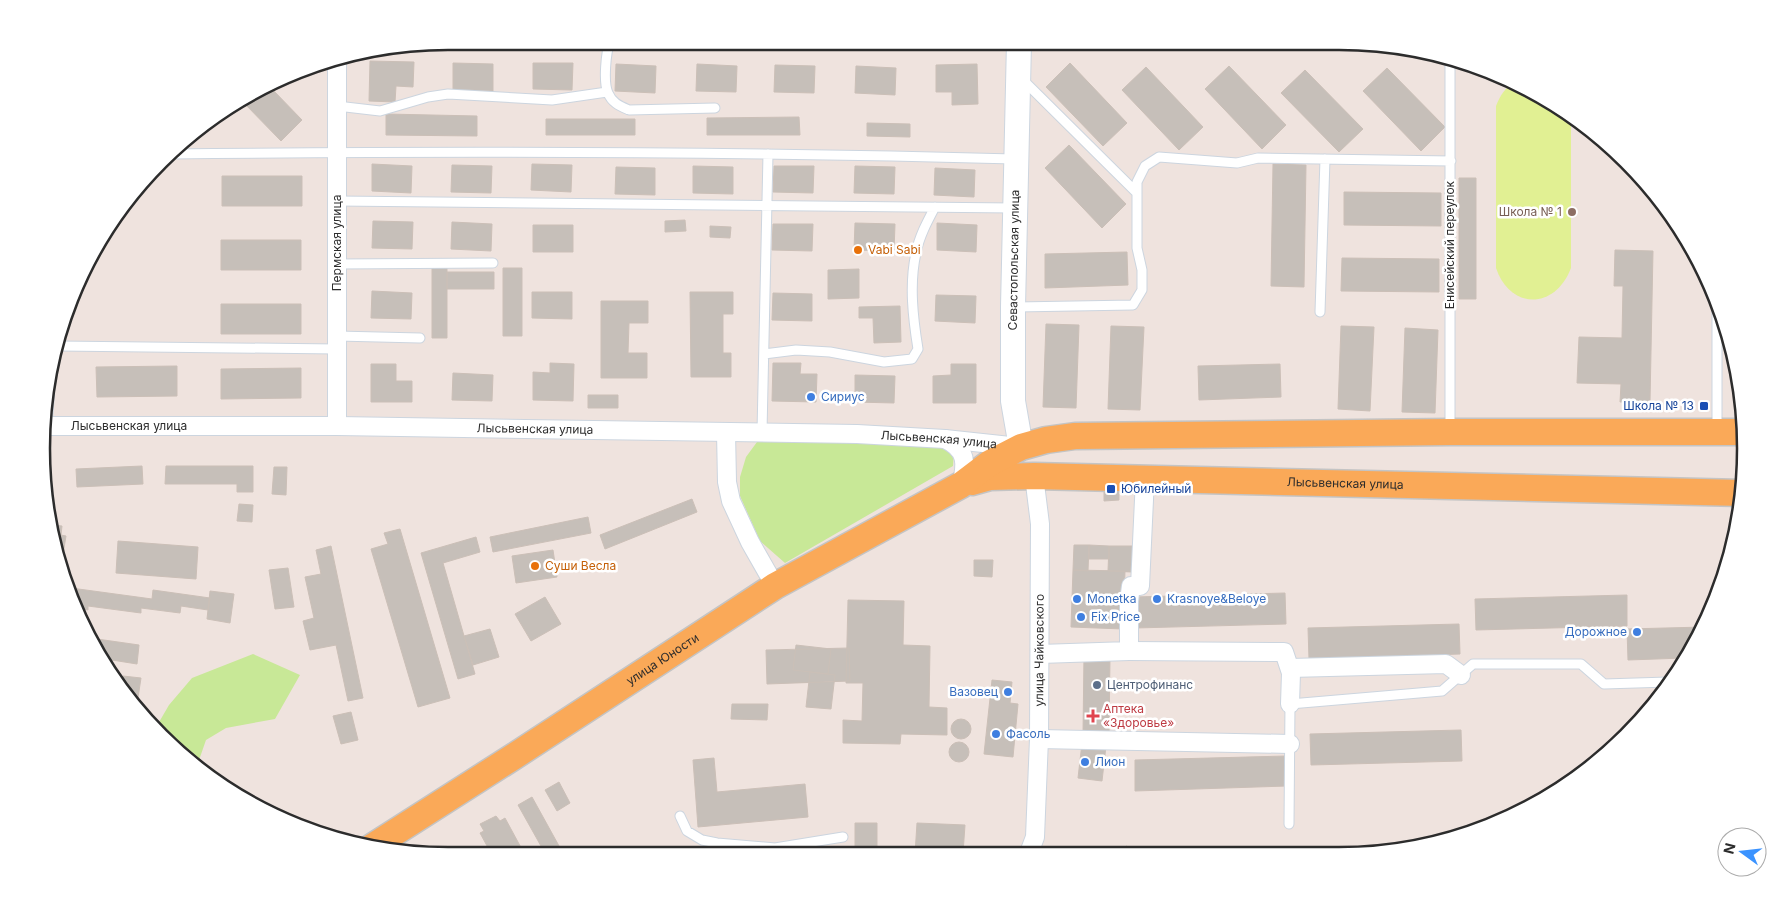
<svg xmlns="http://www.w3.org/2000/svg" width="1787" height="897" font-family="Inter,sans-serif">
<rect width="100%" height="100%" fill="#efe3de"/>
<path fill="#c8e897" d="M 757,442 L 943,444 L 954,450 L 953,466 L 785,563 L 760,541 L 740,496 L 740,477 L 746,457 Z
M 253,654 L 300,675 L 275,719 L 226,728 L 206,740 L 198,763 L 161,737 L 155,729 L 169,705 L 192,678 Z"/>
<path fill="#e1f093" d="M 1515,82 L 1571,116 L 1571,268 C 1555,310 1510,310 1496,268 L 1496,106 C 1500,96 1505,87 1515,82 Z"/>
<path fill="#c6bfb9" stroke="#cbbfb7" d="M 370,61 L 414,62 L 413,87 L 396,86 L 395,102 L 369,101 Z
M 453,63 L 493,64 L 493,91 L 453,90 Z
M 533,63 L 573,63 L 572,90 L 533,89 Z
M 1070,63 L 1127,123 L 1103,146 L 1046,87 Z
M 616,64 L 656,66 L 655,93 L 615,91 Z
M 697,64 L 737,66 L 736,92 L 696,91 Z
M 977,64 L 978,104 L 952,105 L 952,92 L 936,92 L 936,65 Z
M 775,65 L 815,66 L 814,93 L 774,92 Z
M 856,66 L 896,68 L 895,95 L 855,93 Z
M 1229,66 L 1286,125 L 1262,149 L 1205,89 Z
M 1146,67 L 1203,127 L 1179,150 L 1122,90 Z
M 1387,68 L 1445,127 L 1421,151 L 1363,91 Z
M 1305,70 L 1363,129 L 1339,152 L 1281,93 Z
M 271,88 L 302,120 L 281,141 L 243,102 Z
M 386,114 L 477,116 L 477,136 L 386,135 Z
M 799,117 L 800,135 L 707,135 L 707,118 Z
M 213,119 L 215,120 L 194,141 L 189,136 L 200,126 Z
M 546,119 L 635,119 L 635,135 L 546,135 Z
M 867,123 L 910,124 L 910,137 L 867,136 Z
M 1069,145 L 1126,204 L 1102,228 L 1045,168 Z
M 372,164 L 412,166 L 411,193 L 372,191 Z
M 532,164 L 572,165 L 571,192 L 531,190 Z
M 1273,164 L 1306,165 L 1304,287 L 1271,286 Z
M 452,165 L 492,166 L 491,193 L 451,192 Z
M 693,166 L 733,167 L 733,194 L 693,193 Z
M 774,166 L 814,166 L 813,193 L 773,192 Z
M 855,166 L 895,167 L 894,194 L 854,193 Z
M 616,167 L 655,168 L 655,195 L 615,194 Z
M 935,168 L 975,170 L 974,197 L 934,195 Z
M 222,176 L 302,176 L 302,206 L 222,206 Z
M 1459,178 L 1476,178 L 1476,299 L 1459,299 Z
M 1344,192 L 1441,193 L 1441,226 L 1344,225 Z
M 685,220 L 686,231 L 665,232 L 665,221 Z
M 373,221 L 413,222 L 412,249 L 372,248 Z
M 452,222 L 492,224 L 491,251 L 451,249 Z
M 855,223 L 895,224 L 894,251 L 854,250 Z
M 937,223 L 977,225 L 976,252 L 937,250 Z
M 773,224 L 813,224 L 812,251 L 772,250 Z
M 533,225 L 573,225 L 573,252 L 533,252 Z
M 710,226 L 731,227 L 730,238 L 710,237 Z
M 221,240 L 301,240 L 301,270 L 221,270 Z
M 1615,250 L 1653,251 L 1650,402 L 1620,402 L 1621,384 L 1577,383 L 1579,337 L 1622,338 L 1623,286 L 1614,286 Z
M 1127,252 L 1128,285 L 1045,288 L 1045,254 Z
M 1342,258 L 1439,259 L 1439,292 L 1341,291 Z
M 432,268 L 447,268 L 447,338 L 432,338 Z
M 503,268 L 522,268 L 522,336 L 503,336 Z
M 859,269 L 859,298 L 828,299 L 828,270 Z
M 447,272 L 494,272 L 494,289 L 447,289 Z
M 372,291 L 412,293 L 411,319 L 371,318 Z
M 532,292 L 572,292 L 572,319 L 532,318 Z
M 690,292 L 733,292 L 733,314 L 723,314 L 723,353 L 731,353 L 731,377 L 691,377 Z
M 773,293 L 812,294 L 812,321 L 772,320 Z
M 936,295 L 976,296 L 975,323 L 935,321 Z
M 601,301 L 648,301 L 648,323 L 629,323 L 628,353 L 647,353 L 647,378 L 601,378 Z
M 221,304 L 301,304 L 301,334 L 221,334 Z
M 900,306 L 901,342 L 874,343 L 873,318 L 859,318 L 859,307 Z
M 1046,324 L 1079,325 L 1076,408 L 1043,407 Z
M 1111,326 L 1144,327 L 1140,410 L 1108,409 Z
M 1341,326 L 1374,327 L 1370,411 L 1338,409 Z
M 1405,328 L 1438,330 L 1435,413 L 1402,412 Z
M 550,363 L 574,364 L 573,401 L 533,400 L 533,372 L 550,373 Z
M 773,363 L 801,363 L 800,374 L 817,374 L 816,402 L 772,401 Z
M 371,364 L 396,364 L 396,381 L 412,381 L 412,402 L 371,402 Z
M 951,364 L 976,364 L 976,403 L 933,403 L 933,376 L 951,375 Z
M 1280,364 L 1281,397 L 1199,400 L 1198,366 Z
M 177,366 L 177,396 L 97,397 L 96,367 Z
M 301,368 L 301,398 L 221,399 L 221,369 Z
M 453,373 L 493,375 L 492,401 L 452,400 Z
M 855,375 L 895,376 L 894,403 L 855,402 Z
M 588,395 L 618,395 L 618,408 L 588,408 Z
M 142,466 L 143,484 L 77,487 L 76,469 Z
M 166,466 L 253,466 L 253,492 L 237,492 L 237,484 L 165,484 Z
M 274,467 L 287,467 L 286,495 L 272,494 Z
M 1104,492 L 1119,492 L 1119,500 L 1104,501 Z
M 692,499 L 697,512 L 605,549 L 600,535 Z
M 239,504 L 253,505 L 252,522 L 237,521 Z
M 588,517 L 591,533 L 493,552 L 490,537 Z
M 52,525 L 62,526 L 61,535 L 66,536 L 62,560 Z
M 400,529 L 450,698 L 418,707 L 371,549 L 388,544 L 384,533 Z
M 476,537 L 480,552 L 443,563 L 475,674 L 458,679 L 421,553 Z
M 118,541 L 198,547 L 196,579 L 116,573 Z
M 1074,545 L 1089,545 L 1088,571 L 1073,570 Z
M 1089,545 L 1109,546 L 1109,559 L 1089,559 Z
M 331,546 L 363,698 L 348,701 L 336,645 L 310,650 L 303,621 L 314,618 L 305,577 L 321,574 L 316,550 Z
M 1109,546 L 1133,546 L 1132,572 L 1108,571 Z
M 553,550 L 557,577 L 516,583 L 512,556 Z
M 974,560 L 993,560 L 992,577 L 974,576 Z
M 288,568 L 294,607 L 275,609 L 269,570 Z
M 1073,570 L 1125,571 L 1123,629 L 1071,627 Z
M 71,588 L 152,599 L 153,590 L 210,598 L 208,610 L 181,606 L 180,613 L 141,608 L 141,613 L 88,606 L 88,610 L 77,608 Z
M 210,591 L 234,594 L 230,623 L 207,619 Z
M 1285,593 L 1286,624 L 1135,628 L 1134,597 Z
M 1627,595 L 1627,626 L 1476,630 L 1475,599 Z
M 545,597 L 561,624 L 531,641 L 515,614 Z
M 848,600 L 904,601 L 903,645 L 930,646 L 929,707 L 947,708 L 947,735 L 901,734 L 900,744 L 843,743 L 843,720 L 862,721 L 863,683 L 846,683 Z
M 1459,624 L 1460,654 L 1309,659 L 1308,628 Z
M 1704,627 L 1684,658 L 1628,660 L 1627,629 Z
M 490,629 L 499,657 L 473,665 L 464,636 Z
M 90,638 L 139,645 L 137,664 L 112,660 L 110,666 Z
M 796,645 L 831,649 L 828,674 L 793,670 Z
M 849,648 L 850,681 L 767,684 L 766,650 Z
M 1084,655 L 1110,656 L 1109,735 L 1083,734 Z
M 810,672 L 835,675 L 831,709 L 806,707 Z
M 123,676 L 141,678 L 137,704 L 122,683 Z
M 992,680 L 1012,682 L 1010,703 L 1018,704 L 1013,757 L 984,754 Z
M 732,704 L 768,704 L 767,720 L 731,719 Z
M 351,712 L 358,740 L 341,744 L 333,716 Z
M951 729a10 10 0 1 1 20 0a10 10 0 1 1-20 0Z
M 1461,730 L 1462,761 L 1311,765 L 1310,734 Z
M949 752a10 10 0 1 1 20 0a10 10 0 1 1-20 0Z
M 1082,743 L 1106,746 L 1102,781 L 1078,778 Z
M 1286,756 L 1287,786 L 1135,791 L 1135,760 Z
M 714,758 L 717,792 L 805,784 L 808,817 L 698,827 L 693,760 Z
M 559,782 L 570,803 L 557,811 L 545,790 Z
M 532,797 L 564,855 L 546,855 L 518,805 Z
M 496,816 L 500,821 L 505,818 L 525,855 L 492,855 L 480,833 L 484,831 L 480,824 Z
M 855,823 L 877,823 L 877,854 L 800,854 L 799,848 L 855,848 Z
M 917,823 L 965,825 L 963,853 L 915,854 Z
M 1126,846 L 1144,853 L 1124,853 Z"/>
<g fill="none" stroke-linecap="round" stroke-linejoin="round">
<defs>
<path id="lane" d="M 610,41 C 606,52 603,82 608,93 C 612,103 620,106 629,110 L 715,108
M 1450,57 L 1450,429
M 1022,79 L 1137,193
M 337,106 L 380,111 L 428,97 L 448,94 L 552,100 L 607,92
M 170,154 C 451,151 733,151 1014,159
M 337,201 L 1014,208
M 337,264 L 493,263
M 1014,307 L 1133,305 L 1142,290 L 1142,270 L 1137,248 L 1137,182 L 1145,166 L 1159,157 L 1237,163 L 1258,158 L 1451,161
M 1320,312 L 1325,159
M 337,336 L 420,338
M 58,346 L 337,349
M 764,354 L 796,350 L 830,352 L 884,362 L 912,359 L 918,349 C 913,318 909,284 916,253 C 919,237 927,222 935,207
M 47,426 L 52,360
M 1717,429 L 1717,302
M 762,432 L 768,154
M 680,816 L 687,831 L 702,840 L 717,843 L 775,848 L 843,837
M 1289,824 L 1290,704 L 1442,691 L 1473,664 L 1581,664 L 1604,684 L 1668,682"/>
<g id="street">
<path id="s1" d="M 47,426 L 337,426 L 857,434 L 945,439 L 1021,447"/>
<path d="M 337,426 L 337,60"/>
<path d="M 726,432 L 727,482 L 731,501 L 750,542 L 775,586"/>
<path d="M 945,439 C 967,450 967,463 961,485"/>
<path d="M 1129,651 L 1284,652 L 1291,673 L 1290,704"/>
<path d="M 1040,654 L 1129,651 L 1129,601 L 1131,586 L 1140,586 L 1145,478"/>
<path d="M 1290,668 L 1446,664 L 1461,675"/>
<path d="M 1039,739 L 1290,744"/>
<path id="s2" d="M 1029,853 L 1035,837 L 1039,739 L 1040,524 L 1034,476"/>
</g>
<path id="secondary" d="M 1019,42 L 1013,307 L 1013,401 L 1021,447"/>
<g id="primary">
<path id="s3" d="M 972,482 L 990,477 L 1034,476 L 1742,493"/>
<path id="s4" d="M 372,847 L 513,757 L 775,586 L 961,485 L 990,463 L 1021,447 L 1046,440 L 1075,436 L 1450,432 L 1743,432"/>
</g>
</defs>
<use href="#lane" stroke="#ccd5df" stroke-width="11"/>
<use href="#street" stroke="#ccd5df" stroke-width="20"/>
<use href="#secondary" stroke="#ccd5df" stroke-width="26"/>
<use href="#primary" stroke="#c4c4c4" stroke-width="29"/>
<use href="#lane" stroke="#fff" stroke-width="9"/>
<use href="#street" stroke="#fff" stroke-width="18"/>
<use href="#secondary" stroke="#fff" stroke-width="24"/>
<use href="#primary" stroke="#faa958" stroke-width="26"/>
</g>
<circle fill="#8d6e63" stroke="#fff" stroke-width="2" cx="1572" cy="212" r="5"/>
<g fill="#e8710a" stroke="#fff" stroke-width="2">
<circle cx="858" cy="250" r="5"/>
<circle cx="535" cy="566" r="5"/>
</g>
<g fill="#3f7fe0" stroke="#fff" stroke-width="2">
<circle cx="811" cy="397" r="5"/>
<circle cx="1077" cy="599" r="5"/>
<circle cx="1157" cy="599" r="5"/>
<circle cx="1081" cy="617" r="5"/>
<circle cx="1637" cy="632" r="5"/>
<circle cx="1008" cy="692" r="5"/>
<circle cx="996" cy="734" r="5"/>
<circle cx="1085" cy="762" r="5"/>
</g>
<g fill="#1a4fb4" stroke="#fff" stroke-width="2">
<rect x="1699" y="401" width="10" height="10" rx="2.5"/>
<rect x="1106" y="484" width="10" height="10" rx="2.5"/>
</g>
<circle fill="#5c6f8a" stroke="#fff" stroke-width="2" cx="1097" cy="685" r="5"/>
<path fill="#e0444e" stroke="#fff" stroke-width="2" d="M1090.5 708.5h5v5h5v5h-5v5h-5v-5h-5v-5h5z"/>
<g text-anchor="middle" stroke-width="5" stroke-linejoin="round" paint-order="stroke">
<g font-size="12" fill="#785e54" stroke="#fff" text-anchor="end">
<text x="1562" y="216">Школа № 1</text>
</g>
<g font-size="12" fill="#2c2c2c" stroke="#fff">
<text transform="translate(337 243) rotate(-90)" y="4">Пермская улица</text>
<text transform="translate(1450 245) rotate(-90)" y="4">Енисейский переулок</text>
<text transform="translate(1014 260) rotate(-89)" y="4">Севастопольская улица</text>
<text dy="4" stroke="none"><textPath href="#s1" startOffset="82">Лысьвенская улица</textPath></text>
<text dy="4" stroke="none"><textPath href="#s1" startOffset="488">Лысьвенская улица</textPath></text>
<text dy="4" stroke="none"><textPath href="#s1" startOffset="892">Лысьвенская улица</textPath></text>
<text dy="4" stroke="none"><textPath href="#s3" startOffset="374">Лысьвенская улица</textPath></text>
<text dy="4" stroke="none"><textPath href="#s2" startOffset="204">улица Чайковского</textPath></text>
<text dy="4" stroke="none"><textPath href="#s4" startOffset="346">улица Юности</textPath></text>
</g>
<g font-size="12" fill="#c56008" stroke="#fff" text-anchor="start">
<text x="868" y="254">Vabi Sabi</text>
<text x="545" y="570">Суши Весла</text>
</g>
<g font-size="12" fill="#366cbe" stroke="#fff" text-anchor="start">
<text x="821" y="401">Сириус</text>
<text x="1087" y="603">Monetka</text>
<text x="1167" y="603">Krasnoye&amp;Beloye</text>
<text x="1091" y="621">Fix Price</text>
<text x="1627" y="636" text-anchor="end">Дорожное</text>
<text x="998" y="696" text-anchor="end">Вазовец</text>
<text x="1006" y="738">Фасоль</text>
<text x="1095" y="766">Лион</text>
</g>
<g font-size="12" fill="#164399" stroke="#fff" text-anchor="end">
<text x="1694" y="410">Школа № 13</text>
<text x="1121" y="493" text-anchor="start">Юбилейный</text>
</g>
<g font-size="12" fill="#4e5e75" stroke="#fff" text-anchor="start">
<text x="1107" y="689">Центрофинанс</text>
</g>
<g font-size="12" fill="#be3a42" stroke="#fff" text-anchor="start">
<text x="1103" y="713">Аптека<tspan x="1103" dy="14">«Здоровье»</tspan></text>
</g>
</g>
<path d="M0 0H1787V897H0ZM448 50H1339A398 398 0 0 1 1737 448V449A398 398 0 0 1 1339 847H448A398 398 0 0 1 50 449V448A398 398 0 0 1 448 50Z" fill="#fff" fill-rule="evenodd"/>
<path fill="none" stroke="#2c2c2c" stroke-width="2.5" d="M448 50H1339A398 398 0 0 1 1737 448V449A398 398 0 0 1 1339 847H448A398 398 0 0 1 50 449V448A398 398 0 0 1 448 50Z"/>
<g transform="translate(1742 852) rotate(285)"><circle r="24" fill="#ffffff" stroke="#ababab"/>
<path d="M0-4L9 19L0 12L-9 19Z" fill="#3b93ff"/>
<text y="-8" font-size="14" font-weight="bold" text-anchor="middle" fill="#2c2c2c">N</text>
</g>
</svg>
